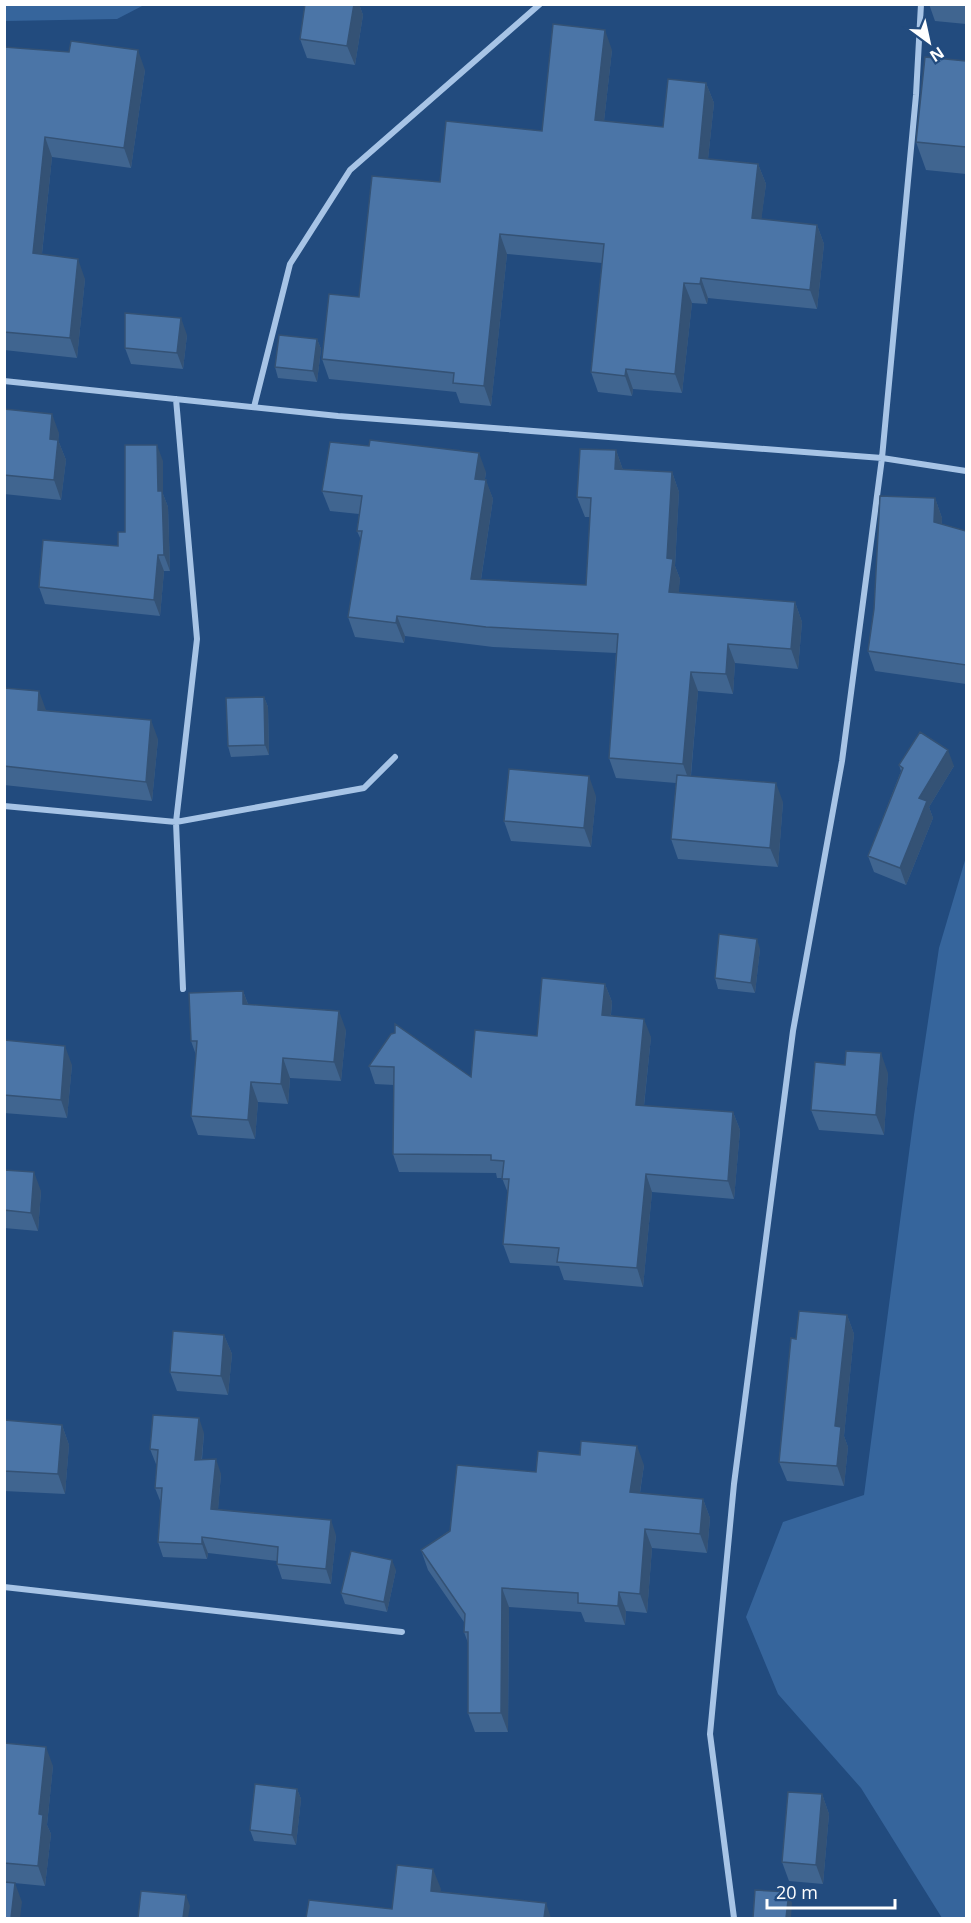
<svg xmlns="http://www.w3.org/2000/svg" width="971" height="1923" font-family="'Open Sans',sans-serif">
<rect width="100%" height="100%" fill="#224b7e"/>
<path fill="#36659c" d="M 4,5 L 5,4 L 144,5 L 117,19 L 5,21 Z
M 966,857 L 966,1918 L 942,1918 L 861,1788 L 778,1694 L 746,1617 L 783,1522 L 864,1495 L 914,1115 L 939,948 Z"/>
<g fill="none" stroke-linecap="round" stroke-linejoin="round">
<path stroke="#a7c4e6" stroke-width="6" d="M 4,381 L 338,416 L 882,458 L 966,471
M 176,399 L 197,639 L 176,822 L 183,989
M 254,407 L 290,264 L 350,170 L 540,4
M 4,806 L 176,822 L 364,788 L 395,757
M 4,1587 L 402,1632
M 734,1918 L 710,1734 L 734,1484 L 793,1031 L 842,761 L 882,458 L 916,95 L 921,4"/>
</g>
<path fill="#406590" d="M 305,4 L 359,4 L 363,15 L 355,65 L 307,58 L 300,39 Z
M 929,4 L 966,4 L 966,24 L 935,21 Z
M 4,47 L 145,70 L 131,168 L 52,157 L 42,254 L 85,279 L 77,358 L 4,350 Z
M 612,50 L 604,121 L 663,127 L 706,83 L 714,103 L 708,159 L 758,164 L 766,184 L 761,219 L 817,225 L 824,244 L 817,309 L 708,298 L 707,304 L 692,303 L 682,393 L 633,389 L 632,396 L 598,392 L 591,372 L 602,263 L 507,254 L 491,406 L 460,403 L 456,392 L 329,379 L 322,359 L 359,297 L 440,182 L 542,131 Z
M 966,61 L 966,174 L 926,170 L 916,142 Z
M 187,335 L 183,369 L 131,364 L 125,348 Z
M 317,339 L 321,349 L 317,382 L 278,378 L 275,367 Z
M 4,409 L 59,433 L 58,440 L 66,460 L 61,500 L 4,494 Z
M 616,450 L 623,470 L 672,472 L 679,492 L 675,566 L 680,579 L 678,593 L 795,602 L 802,622 L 798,669 L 735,663 L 733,694 L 698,691 L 691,776 L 783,802 L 778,867 L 678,859 L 671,839 L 676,783 L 616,778 L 609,758 L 616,653 L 493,647 L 405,636 L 404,643 L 355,637 L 348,617 L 361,540 L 357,531 L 359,514 L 330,511 L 322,491 L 486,472 L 485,479 L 493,499 L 481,580 L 586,585 L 590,517 L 585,517 L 577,497 Z
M 163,461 L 163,494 L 168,507 L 170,571 L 164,571 L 160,616 L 45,604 L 39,587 L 118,546 Z
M 935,498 L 942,518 L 942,524 L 966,531 L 966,684 L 875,671 L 868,651 Z
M 4,688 L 46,710 L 46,711 L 158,739 L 152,801 L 4,785 Z
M 264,697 L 268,707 L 269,755 L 231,757 L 228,746 Z
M 899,765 L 954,766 L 929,807 L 933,818 L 906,885 L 874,872 L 868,856 L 901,771 Z
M 596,796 L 591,847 L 511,841 L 504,821 Z
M 760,949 L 755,993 L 718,989 L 715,978 Z
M 605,984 L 612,1002 L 611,1015 L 651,1037 L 644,1106 L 733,1112 L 740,1130 L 734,1199 L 652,1192 L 643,1287 L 564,1280 L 559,1266 L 510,1263 L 503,1244 L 508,1193 L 502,1178 L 497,1178 L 496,1173 L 399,1172 L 393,1154 L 394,1085 L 375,1084 L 369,1066 L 391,1034 L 471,1077 L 537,1036 Z
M 243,991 L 248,1004 L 346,1030 L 341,1081 L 290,1078 L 288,1104 L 258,1102 L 255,1139 L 198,1135 L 191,1116 L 196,1055 L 191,1041 Z
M 4,1040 L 72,1065 L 67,1118 L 4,1113 Z
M 888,1073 L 884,1135 L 819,1130 L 811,1110 Z
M 4,1170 L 41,1191 L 38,1231 L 4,1228 Z
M 847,1315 L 854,1334 L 844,1436 L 848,1447 L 844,1486 L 787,1481 L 779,1462 L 796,1339 Z
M 224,1335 L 232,1354 L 228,1395 L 177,1391 L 170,1372 Z
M 4,1420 L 62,1425 L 69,1445 L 65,1494 L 4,1491 Z
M 204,1433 L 202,1460 L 221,1474 L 218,1509 L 336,1535 L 331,1584 L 282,1579 L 277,1564 L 277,1561 L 208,1553 L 207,1559 L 163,1557 L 158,1542 L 161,1503 L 155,1488 L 157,1464 L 156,1464 L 150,1449 Z
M 644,1465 L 640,1493 L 703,1499 L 710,1518 L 707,1553 L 652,1548 L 647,1613 L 626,1611 L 625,1625 L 585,1622 L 581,1612 L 509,1607 L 508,1732 L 475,1732 L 468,1713 L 468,1643 L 464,1632 L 464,1622 L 428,1570 L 421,1550 L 536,1472 Z
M 396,1570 L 387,1612 L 345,1604 L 341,1593 Z
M 4,1743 L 53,1766 L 47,1825 L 51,1834 L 45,1886 L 4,1882 Z
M 297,1789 L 301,1799 L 296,1845 L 254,1841 L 250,1830 Z
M 822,1794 L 829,1814 L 823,1884 L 789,1881 L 782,1862 Z"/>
<path fill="#345275" d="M 354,4 L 359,4 L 363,15 L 355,65 L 347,46 Z
M 605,30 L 612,50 L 602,139 L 595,120 Z
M 138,50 L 145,70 L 131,168 L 124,148 Z
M 706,83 L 714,103 L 706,178 L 699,158 Z
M 45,137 L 52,157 L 40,272 L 33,253 Z
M 758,164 L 766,184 L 759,238 L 752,218 Z
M 817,225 L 824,244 L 817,309 L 810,290 Z
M 500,234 L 507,254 L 491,406 L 484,386 Z
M 78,259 L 85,279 L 77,358 L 70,338 Z
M 701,278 L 708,298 L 707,304 L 700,284 Z
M 684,283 L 692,303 L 682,393 L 675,374 Z
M 181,318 L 187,335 L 183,369 L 177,353 Z
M 317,339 L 321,349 L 317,382 L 313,371 Z
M 626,369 L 633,389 L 632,396 L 625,376 Z
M 52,414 L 59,433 L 58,444 L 58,440 L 66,460 L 61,500 L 54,480 L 50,439 Z
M 157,445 L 163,461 L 163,494 L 168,507 L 170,571 L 164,555 L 158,491 Z
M 616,450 L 623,470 L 615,469 Z
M 479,453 L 486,472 L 482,498 L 475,479 Z
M 672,472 L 679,492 L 675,566 L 680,579 L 677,612 L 669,592 L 667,558 Z
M 486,480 L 493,499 L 478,599 L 471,579 Z
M 935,498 L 942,518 L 941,542 L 934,522 Z
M 158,555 L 164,571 L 160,616 L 154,600 Z
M 795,602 L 802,622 L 798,669 L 791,649 Z
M 397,616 L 405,636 L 404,643 L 396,623 Z
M 728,644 L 735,663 L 733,694 L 726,674 Z
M 691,672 L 698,691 L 690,784 L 683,764 Z
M 39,691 L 46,710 L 44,729 L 38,710 Z
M 264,697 L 268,707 L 269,755 L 265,745 Z
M 151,720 L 158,739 L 152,801 L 146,782 Z
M 948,750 L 954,766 L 929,807 L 933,818 L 906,885 L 900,868 L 919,798 Z
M 589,776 L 596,796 L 591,847 L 584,828 Z
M 776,783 L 783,802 L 778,867 L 770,848 Z
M 757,939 L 760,949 L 755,993 L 751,983 Z
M 605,984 L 612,1002 L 609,1033 L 602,1015 Z
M 243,991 L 250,1010 L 243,1004 Z
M 339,1011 L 346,1030 L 341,1081 L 334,1062 Z
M 644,1019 L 651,1037 L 642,1123 L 636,1105 Z
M 65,1046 L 72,1065 L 67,1118 L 61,1100 Z
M 881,1053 L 888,1073 L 884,1135 L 876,1115 Z
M 283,1058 L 290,1078 L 288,1104 L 281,1084 Z
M 251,1082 L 258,1102 L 255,1139 L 248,1120 Z
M 733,1112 L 740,1130 L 734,1199 L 728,1181 Z
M 34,1172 L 41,1191 L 38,1231 L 31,1213 Z
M 646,1174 L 652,1192 L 643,1287 L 637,1268 Z
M 847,1315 L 854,1334 L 844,1436 L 848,1447 L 844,1486 L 837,1466 L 835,1426 Z
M 224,1335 L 232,1354 L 228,1395 L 221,1376 Z
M 199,1418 L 204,1433 L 200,1475 L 195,1460 Z
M 62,1425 L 69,1445 L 65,1494 L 58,1474 Z
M 637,1446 L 644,1465 L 637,1511 L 630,1492 Z
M 216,1459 L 221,1474 L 217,1524 L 211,1509 Z
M 703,1499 L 710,1518 L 707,1553 L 700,1534 Z
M 331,1520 L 336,1535 L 331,1584 L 326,1569 Z
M 645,1529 L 652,1548 L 647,1613 L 640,1594 Z
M 202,1537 L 208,1553 L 207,1559 L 202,1544 Z
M 392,1560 L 396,1570 L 387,1612 L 384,1602 Z
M 502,1588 L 509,1607 L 508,1732 L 501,1713 Z
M 619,1592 L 626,1611 L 625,1625 L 618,1606 Z
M 46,1747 L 53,1766 L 47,1825 L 51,1834 L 45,1886 L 38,1866 L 39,1814 Z
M 297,1789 L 301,1799 L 296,1845 L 292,1835 Z
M 822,1794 L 829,1814 L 823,1884 L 816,1865 Z
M 433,1869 L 441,1889 L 438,1910 L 431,1891 Z
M 15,1883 L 22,1902 L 20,1918 L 11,1918 Z
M 789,1892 L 792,1903 L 791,1918 L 786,1918 Z
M 186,1895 L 190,1906 L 188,1918 L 183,1918 Z
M 546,1903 L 551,1918 L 544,1918 Z"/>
<path fill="#4b75a7" stroke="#345275" stroke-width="1.5" d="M 305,4 L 354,4 L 347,46 L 300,39 Z
M 553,24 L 605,30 L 595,120 L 663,127 L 668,79 L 706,83 L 699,158 L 758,164 L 752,218 L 817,225 L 810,290 L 701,278 L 700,284 L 684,283 L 675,374 L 626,369 L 625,376 L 591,372 L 604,244 L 500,234 L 484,386 L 453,383 L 454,373 L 322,359 L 329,294 L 359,297 L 372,176 L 440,182 L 446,121 L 542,131 Z
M 71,41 L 138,50 L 124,148 L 45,137 L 33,253 L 78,259 L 70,338 L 4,332 L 4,47 L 69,52 Z
M 925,57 L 966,61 L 966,147 L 916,142 Z
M 125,313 L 181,318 L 177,353 L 125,348 Z
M 279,335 L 317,339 L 313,371 L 275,367 Z
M 4,409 L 52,414 L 50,439 L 58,440 L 54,480 L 4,475 Z
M 370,440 L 479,453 L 475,479 L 486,480 L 471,579 L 586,585 L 591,498 L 577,497 L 580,449 L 616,450 L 615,469 L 672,472 L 667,558 L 673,559 L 669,592 L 795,602 L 791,649 L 728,644 L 726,674 L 691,672 L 683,764 L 609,758 L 618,634 L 486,627 L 397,616 L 396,623 L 348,617 L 362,531 L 357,531 L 362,496 L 322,491 L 330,442 L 369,446 Z
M 125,445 L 157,445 L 158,491 L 162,491 L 164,555 L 158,555 L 154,600 L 39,587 L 43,540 L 118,546 L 118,532 L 125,532 Z
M 880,496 L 935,498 L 934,522 L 966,531 L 966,665 L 868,651 L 874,609 Z
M 4,688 L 39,691 L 38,710 L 151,720 L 146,782 L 4,766 Z
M 264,697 L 265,745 L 228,746 L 226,698 Z
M 920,732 L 948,750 L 919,798 L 927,801 L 900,868 L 868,856 L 903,768 L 899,765 Z
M 509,769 L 589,776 L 584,828 L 504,821 Z
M 677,775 L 776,783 L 770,848 L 671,839 Z
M 719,934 L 757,939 L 751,983 L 715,978 Z
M 542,978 L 605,984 L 602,1015 L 644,1019 L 636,1105 L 733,1112 L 728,1181 L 646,1174 L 637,1268 L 557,1262 L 559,1248 L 503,1244 L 509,1179 L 502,1179 L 504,1161 L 491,1160 L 491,1155 L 393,1154 L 394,1067 L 369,1066 L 391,1034 L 395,1033 L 395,1024 L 471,1077 L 475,1030 L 537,1036 Z
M 243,991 L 243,1004 L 339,1011 L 334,1062 L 283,1058 L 281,1084 L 251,1082 L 248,1120 L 191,1116 L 197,1041 L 191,1041 L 189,993 Z
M 4,1040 L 65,1046 L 61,1100 L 4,1095 Z
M 846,1051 L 881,1053 L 876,1115 L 811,1110 L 815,1062 L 845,1065 Z
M 4,1170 L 34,1172 L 31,1213 L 4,1210 Z
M 799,1311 L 847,1315 L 835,1426 L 841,1427 L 837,1466 L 779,1462 L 791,1338 L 796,1339 Z
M 173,1331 L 224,1335 L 221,1376 L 170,1372 Z
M 153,1415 L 199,1418 L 195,1460 L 216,1459 L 211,1509 L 331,1520 L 326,1569 L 277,1564 L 278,1547 L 202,1537 L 202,1544 L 158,1542 L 162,1488 L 155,1488 L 158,1450 L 150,1449 Z
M 4,1420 L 62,1425 L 58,1474 L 4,1471 Z
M 581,1441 L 637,1446 L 630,1492 L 703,1499 L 700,1534 L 645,1529 L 640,1594 L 619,1592 L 618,1606 L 578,1603 L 578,1593 L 502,1588 L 501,1713 L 468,1713 L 468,1632 L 464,1632 L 465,1614 L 421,1550 L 450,1531 L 457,1465 L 536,1472 L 538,1451 L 580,1455 Z
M 351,1551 L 392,1560 L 384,1602 L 341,1593 Z
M 4,1743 L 46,1747 L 39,1814 L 43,1815 L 38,1866 L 4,1863 Z
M 255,1784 L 297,1789 L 292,1835 L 250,1830 Z
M 788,1792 L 822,1794 L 816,1865 L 782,1862 Z
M 397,1865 L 433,1869 L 431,1891 L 546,1903 L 544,1918 L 306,1918 L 309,1900 L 392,1909 Z
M 4,1882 L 15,1883 L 11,1918 L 4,1918 Z
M 755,1890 L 789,1892 L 786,1918 L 753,1918 Z
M 141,1891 L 186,1895 L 183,1918 L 138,1918 Z"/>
<rect width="971" height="1923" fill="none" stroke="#ffffff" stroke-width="12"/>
<g transform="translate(929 42) rotate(147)" stroke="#224b7e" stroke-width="4.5" paint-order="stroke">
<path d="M0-4.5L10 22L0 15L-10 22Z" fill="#ffffff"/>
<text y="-9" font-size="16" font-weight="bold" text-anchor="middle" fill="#ffffff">N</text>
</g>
<path d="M767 1899v9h128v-9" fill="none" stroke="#ffffff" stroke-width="3"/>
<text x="776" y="1899" font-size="18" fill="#ffffff" stroke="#224b7e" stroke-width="4.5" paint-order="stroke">20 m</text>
</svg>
